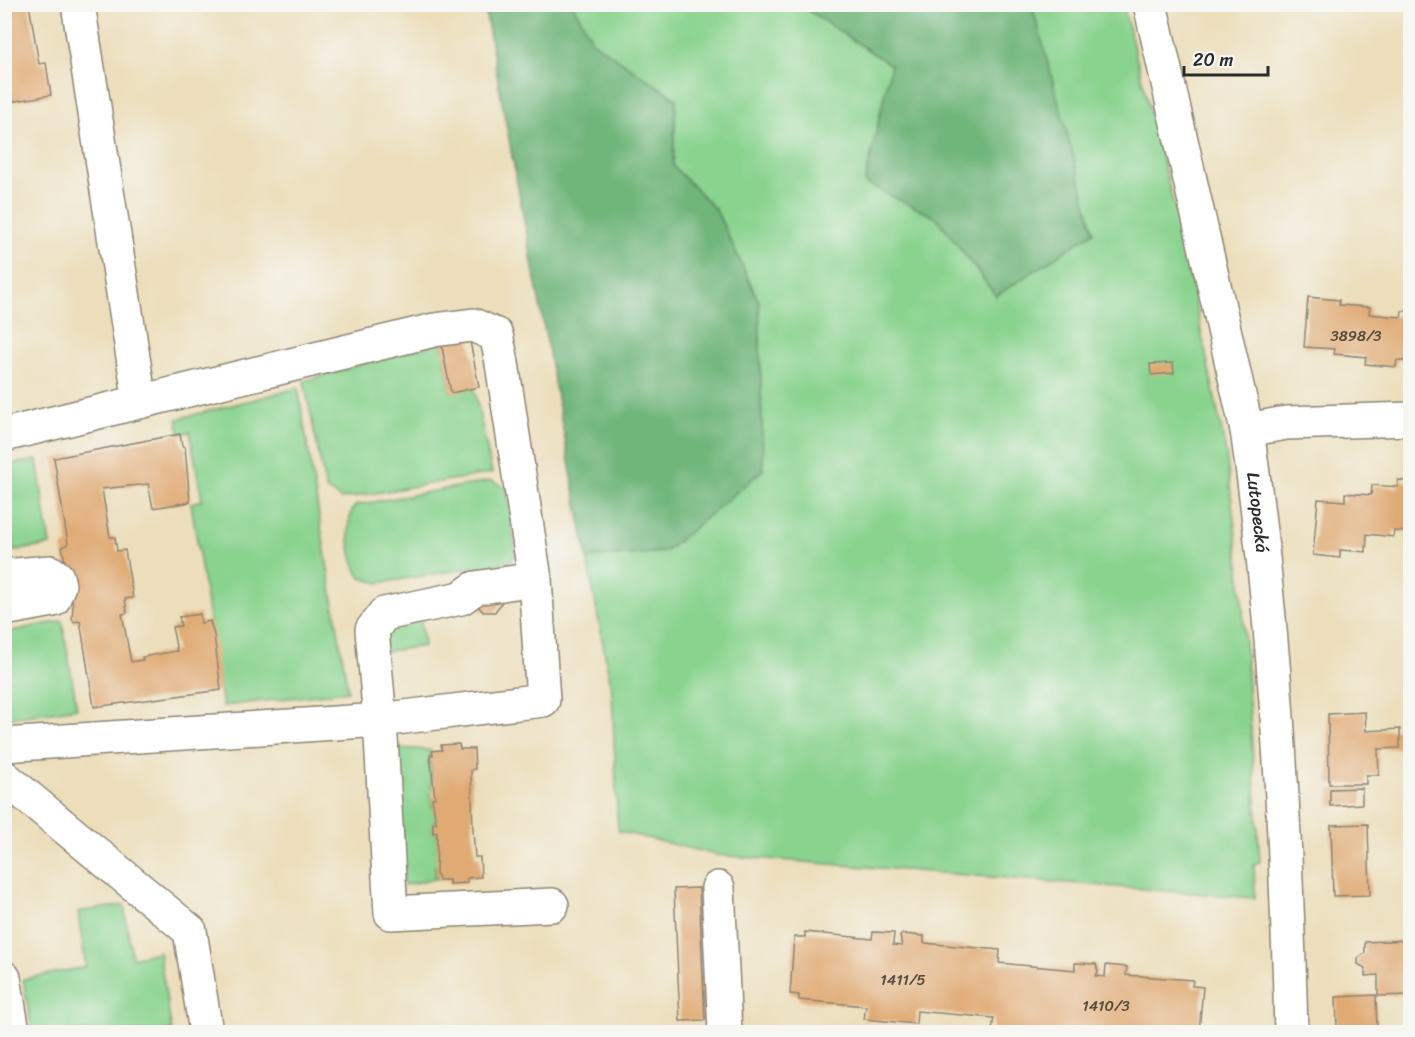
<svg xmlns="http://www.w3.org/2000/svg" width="1415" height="1037" font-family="Sriracha,sans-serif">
<rect width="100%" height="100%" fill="#f6f6f2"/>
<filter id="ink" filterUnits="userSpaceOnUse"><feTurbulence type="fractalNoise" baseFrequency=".0167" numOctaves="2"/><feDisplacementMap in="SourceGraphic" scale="12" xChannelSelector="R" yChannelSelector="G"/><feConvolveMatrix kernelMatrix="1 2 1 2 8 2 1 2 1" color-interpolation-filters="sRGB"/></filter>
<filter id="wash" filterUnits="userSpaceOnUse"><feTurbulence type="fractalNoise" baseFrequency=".008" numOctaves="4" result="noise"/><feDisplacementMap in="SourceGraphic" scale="24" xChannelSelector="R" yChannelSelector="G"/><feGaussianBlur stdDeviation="1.35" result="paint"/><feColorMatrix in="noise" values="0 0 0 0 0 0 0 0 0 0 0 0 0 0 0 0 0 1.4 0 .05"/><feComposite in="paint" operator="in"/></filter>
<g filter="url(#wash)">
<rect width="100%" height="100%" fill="#ecdebb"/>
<path fill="#8ad38f" stroke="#5a7f5d" stroke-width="1.5" d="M 573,5 L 800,5 L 891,65 L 865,183 L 937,218 L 996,296 L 1032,5 L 1123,5 L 1181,233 L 1226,452 L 1240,570 L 1260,862 L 1254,864 L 1255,898 L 716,855 L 618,831 L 612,692 L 587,558 L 665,552 L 763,470 L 759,302 L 716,210 L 673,166 L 676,99 L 593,42 Z
M 441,342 L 451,392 L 474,388 L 492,473 L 341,499 L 326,489 L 304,381 Z
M 298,388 L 348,691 L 223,706 L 191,503 L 202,500 L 190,432 L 180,434 L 177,419 Z
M 37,460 L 50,545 L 5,552 L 5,465 Z
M 491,481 L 507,488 L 516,556 L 508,562 L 379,583 L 361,578 C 350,561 342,521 356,505 Z
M 420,614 L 424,646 L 382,652 L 377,620 Z
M 62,621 L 77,708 L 5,719 L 5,632 Z
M 396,748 L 431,750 L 429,763 L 431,763 L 432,807 L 435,808 L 436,823 L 433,823 L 433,832 L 437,832 L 438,866 L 435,866 L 435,878 L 440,878 L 404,885 Z
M 124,905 L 132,958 L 159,952 L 172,1032 L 32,1032 L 23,979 L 86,967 L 78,912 Z"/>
<path fill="#6fb57a" stroke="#4d7052" stroke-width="1.5" d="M 484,5 L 573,5 L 593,42 L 676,99 L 673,166 L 716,210 L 759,302 L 763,470 L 665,552 L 587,558 Z
M 800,5 L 1032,5 L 1094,232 L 996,296 L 937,218 L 865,183 L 891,65 Z"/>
<g id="blocks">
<path fill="#e0aa74" d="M 4,4 L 29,4 L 39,64 L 46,63 L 51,95 L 4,103 Z
M 1308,297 L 1339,300 L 1339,305 L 1370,307 L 1369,314 L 1401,317 L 1402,311 L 1410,311 L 1410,362 L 1397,360 L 1396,367 L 1365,364 L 1366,357 L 1334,354 L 1335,349 L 1304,347 Z
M 469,336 L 479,387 L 451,393 L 441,342 Z
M 1173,363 L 1174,373 L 1151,375 L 1150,364 Z
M 180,434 L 182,446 L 185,447 L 190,502 L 153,508 L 148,484 L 102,489 L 110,537 L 115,537 L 117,551 L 125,550 L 133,598 L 125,599 L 127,613 L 122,614 L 131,662 L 143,660 L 142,657 L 177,651 L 172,627 L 181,626 L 179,617 L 200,614 L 201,623 L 210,621 L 214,635 L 221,690 L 94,707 L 80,621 L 74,622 L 72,619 L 73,605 L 62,547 L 68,544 L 54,458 Z
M 1398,480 L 1410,482 L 1410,532 L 1394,531 L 1393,537 L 1367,534 L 1366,552 L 1340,550 L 1340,558 L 1313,555 L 1318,499 L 1345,501 L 1345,493 L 1371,495 L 1372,485 L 1398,487 Z
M 500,596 L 502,602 L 495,612 L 483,612 L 479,607 L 477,601 Z
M 1365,712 L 1366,731 L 1400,729 L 1400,748 L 1378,749 L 1379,775 L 1366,775 L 1366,784 L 1329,784 L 1328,714 Z
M 459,744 L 460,749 L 474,749 L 475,769 L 471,770 L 473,830 L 475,857 L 480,857 L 481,877 L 467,878 L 467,883 L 449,884 L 449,880 L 439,880 L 438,875 L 436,875 L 437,832 L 433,833 L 433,823 L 436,823 L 432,798 L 435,798 L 430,755 L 433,755 L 432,751 L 442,750 L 441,745 Z
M 1362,788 L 1362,804 L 1330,806 L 1330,789 Z
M 1368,824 L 1370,895 L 1333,896 L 1331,825 Z
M 699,888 L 705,1020 L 680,1021 L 674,889 Z
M 805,932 L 872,939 L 873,932 L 894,933 L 893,945 L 902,946 L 900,936 L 903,934 L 924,936 L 924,943 L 1000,950 L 999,963 L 1075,970 L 1075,963 L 1096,964 L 1098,972 L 1095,976 L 1105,977 L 1106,965 L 1127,967 L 1126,975 L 1193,980 L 1192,986 L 1203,987 L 1199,1032 L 1018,1032 L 992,1030 L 994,1018 L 917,1011 L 916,1024 L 864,1019 L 866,1006 L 799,1000 L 799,995 L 790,994 L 794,937 L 805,937 Z
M 1410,940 L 1410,995 L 1378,996 L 1378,975 L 1365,976 L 1365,968 L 1358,964 L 1358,958 L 1365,953 L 1365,942 Z
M 1376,995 L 1377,1032 L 1345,1032 L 1345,1029 L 1337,1029 L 1336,997 Z"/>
</g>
</g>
<g filter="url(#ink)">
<use href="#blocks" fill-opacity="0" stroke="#8c8473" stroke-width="1.5"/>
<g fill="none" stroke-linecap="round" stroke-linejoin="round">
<defs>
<path id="minor" d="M 78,4 L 140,402
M 1247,430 L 1286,423 L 1410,419
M 4,435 L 434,330 L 473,325 L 496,335 L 501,357 L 535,579 L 543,700 L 380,720 L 372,630 L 384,614 L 461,598 L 475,588 L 535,579
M 4,576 L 50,572 L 57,577 L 59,585 L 53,600 L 4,609
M 4,745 L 380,720 L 391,913 L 552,905
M 4,777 L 190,931 L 206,1032
M 718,888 L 725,1032
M 4,978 L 13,1032"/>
<g id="major">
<path id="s1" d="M 1150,4 L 1247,430 C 1276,630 1286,831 1291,1032"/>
</g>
</defs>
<use href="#minor" stroke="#8c8473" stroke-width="36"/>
<use href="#major" stroke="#8c8473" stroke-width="36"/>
<use href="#minor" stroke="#fff" stroke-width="33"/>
<use href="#major" stroke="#fff" stroke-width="33"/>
</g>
</g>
<g text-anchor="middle" stroke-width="6" stroke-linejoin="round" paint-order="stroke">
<g font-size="15" fill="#584b3d">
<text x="1356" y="341">3898/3</text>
<text x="903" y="985">1411/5</text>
<text x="1106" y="1011">1410/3</text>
</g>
<g font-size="18" fill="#2b2b2b" stroke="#f6f6f2">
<text dy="6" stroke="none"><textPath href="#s1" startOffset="520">Lutopecká</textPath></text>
</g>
</g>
<rect width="1415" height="1037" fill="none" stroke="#f6f6f2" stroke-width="24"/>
<path d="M1184 66v9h84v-9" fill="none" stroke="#2b2b2b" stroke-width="3"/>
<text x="1193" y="66" font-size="18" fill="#2b2b2b" stroke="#f6f6f2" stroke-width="4.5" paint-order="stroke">20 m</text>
</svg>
